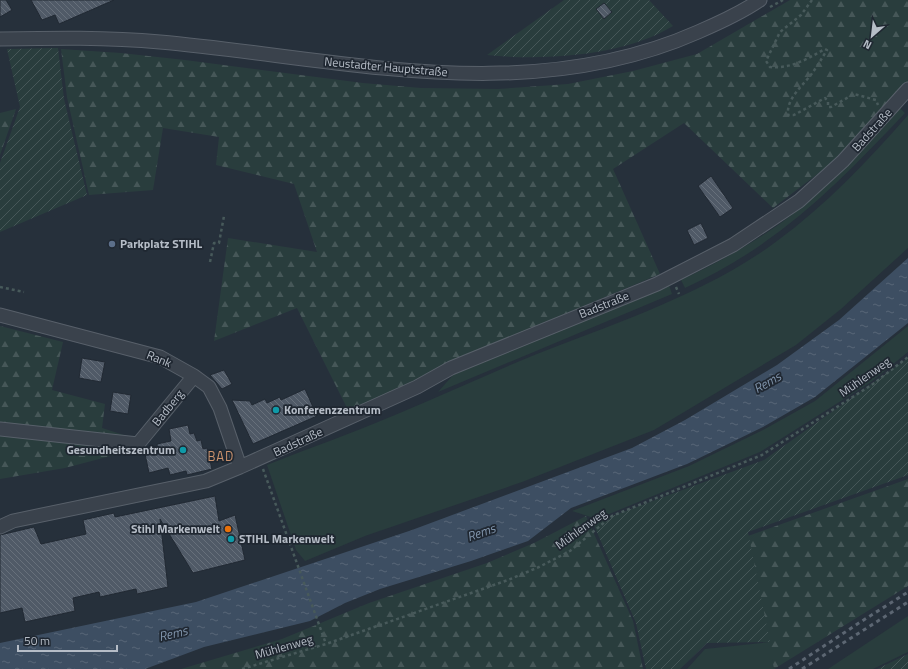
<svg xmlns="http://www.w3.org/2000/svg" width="908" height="669" font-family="'Titillium Web',sans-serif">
<defs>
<pattern id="forest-firs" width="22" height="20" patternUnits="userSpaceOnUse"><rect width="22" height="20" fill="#293d3d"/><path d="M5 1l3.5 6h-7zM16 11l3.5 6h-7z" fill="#465758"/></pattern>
<pattern id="garden-furrows" width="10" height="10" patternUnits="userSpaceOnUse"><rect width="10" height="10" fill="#293d3d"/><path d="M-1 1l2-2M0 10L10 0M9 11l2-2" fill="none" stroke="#465758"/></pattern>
<pattern id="water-ripples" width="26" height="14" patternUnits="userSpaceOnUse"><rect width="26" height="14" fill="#3d4e62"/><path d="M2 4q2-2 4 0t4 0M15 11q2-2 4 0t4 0" fill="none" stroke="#576677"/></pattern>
<pattern id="building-back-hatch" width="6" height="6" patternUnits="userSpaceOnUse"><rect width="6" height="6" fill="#505a67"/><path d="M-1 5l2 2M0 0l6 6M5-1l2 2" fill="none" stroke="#67707b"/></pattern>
</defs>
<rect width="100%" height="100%" fill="#26303b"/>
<path fill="#293d3d" d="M 900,108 L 905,113 C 837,185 777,246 685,288 L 681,280 C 719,262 756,242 789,217 C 830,186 866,147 900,108 Z
M 908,115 L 908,248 L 841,309 L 796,345 L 654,430 L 522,482 L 365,536 L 305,561 L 296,550 L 267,465 C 309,448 353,433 395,415 C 441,396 486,375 532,356 C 613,324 706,294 777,241 C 826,205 868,161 908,115 Z
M 669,285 L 672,294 L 438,392 L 453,375 Z
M 908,326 L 908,352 L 871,382 L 760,452 L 597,519 L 572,511 L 689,466 L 763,430 L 815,401 Z
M 908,616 L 908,652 L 873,669 L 828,669 Z
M 770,642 L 774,669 L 687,669 L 705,649 Z"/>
<path fill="url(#forest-firs)" d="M 790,0 L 908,0 L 908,82 L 845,153 L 773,208 L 684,123 L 613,169 L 660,274 L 448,363 L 419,388 L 350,414 L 297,308 L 214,341 L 228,238 L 317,252 L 294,184 L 216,165 L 219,137 L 163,128 L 153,190 L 89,195 L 67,97 L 61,49 L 121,53 L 185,60 L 363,83 L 421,88 L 498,89 L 568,84 L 633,71 L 697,54 Z
M 16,109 L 0,155 L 0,113 Z
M 0,326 L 63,342 L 52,390 L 105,404 L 102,428 L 136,439 L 137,449 L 65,468 L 0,479 Z
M 908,479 L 908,586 L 774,669 L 748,536 Z
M 586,516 L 633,621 L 643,669 L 181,669 L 282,639 L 369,603 L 487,563 L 534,543 Z"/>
<path fill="url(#garden-furrows)" d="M 564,0 L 649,0 L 673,26 C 624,56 543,61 487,55 Z
M 58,48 L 64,99 L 87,195 L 0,232 L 0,163 L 20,107 L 7,49 Z
M 908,358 L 908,475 L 748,532 L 770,642 L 707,643 L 680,669 L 646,669 L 636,623 L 593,523 L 764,460 Z
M 908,654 L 908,669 L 877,669 Z"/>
<path fill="url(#water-ripples)" d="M 908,258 L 908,323 L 815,397 L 763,427 L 687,464 L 571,508 L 528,541 L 471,561 L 380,589 L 345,603 L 310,621 L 204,647 L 145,669 L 0,669 L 0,643 L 196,602 L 412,530 L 632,448 L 685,420 L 777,365 L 839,320 Z"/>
<path fill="url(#building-back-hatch)" stroke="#212933" d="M 0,0 L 6,0 L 12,10 L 0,17 Z
M 31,0 L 114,0 L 59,24 L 55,15 L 42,20 Z
M 604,3 L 612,12 L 604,19 L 596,9 Z
M 711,176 L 733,208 L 720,217 L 698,186 Z
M 701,223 L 708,238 L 694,245 L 687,230 Z
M 82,358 L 105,362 L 101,382 L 79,378 Z
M 224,370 L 232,384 L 222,389 L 210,375 Z
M 305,389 L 317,416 L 253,444 L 232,400 L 250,401 L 252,405 L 265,399 L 267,403 L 280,397 L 281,400 Z
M 113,392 L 131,395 L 128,414 L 110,411 Z
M 188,425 L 190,434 L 194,433 L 197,441 L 201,440 L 203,449 L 207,448 L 212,469 L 187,475 L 186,471 L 170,475 L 168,468 L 149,473 L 145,454 L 158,451 L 157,444 L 171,441 L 169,429 Z
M 215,496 L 219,521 L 235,515 L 245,560 L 193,573 L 160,519 L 168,587 L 137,594 L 136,589 L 100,597 L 99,592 L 73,598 L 75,611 L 25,622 L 22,608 L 0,613 L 0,535 L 34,527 L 41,544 L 86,534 L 83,520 L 114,513 L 115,517 Z"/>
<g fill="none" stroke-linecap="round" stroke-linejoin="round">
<defs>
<path id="minor" d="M 0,39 C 53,38 107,37 160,42 C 340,58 524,109 698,32 C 719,23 741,13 760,0
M 0,315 L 160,357 L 194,376 L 209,387 L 220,408 L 240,467 L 417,387 L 451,368 L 657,284 L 733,245 L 799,201 L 843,161 L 908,89
M 0,429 L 138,444 L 194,376
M 0,527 L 13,521 L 206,481 L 240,467"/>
</defs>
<use href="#minor" stroke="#58606a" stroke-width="15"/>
<path stroke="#485a5b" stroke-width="2.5" stroke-dasharray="3 3" stroke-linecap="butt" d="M 812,0 L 801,15 L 780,32 L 766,61 L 770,67 C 791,69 807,59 825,49 L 827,50 C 822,58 818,65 813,72 C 804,85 786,98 788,115 L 794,115 L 825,98 L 828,101 L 828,107 L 831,107 L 854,94 L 876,100 L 878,105
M 770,7 L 783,0
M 210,262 L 214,243 L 219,243 L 224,216
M 0,287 L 24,292
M 676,287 L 679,294
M 263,469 L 326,644
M 242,669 L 326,644 L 508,580 L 539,567 L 570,551 L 612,516 L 762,455 L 873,384 L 908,357"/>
<use href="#minor" stroke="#3a424c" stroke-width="13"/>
<path stroke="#5c6672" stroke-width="3" stroke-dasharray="4 4" stroke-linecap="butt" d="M 789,669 L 862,621 L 908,592
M 802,669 L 908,602"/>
</g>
<circle fill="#5c6f8a" stroke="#1f2731" stroke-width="1.5" cx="112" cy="244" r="4"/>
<g fill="#0f9aa8" stroke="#1f2731" stroke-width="1.5">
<circle cx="276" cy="410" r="4"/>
<circle cx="183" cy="450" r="4"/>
<circle cx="231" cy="539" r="4"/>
</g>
<circle fill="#e8710a" stroke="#1f2731" stroke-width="1.5" cx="228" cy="529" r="4"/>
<g text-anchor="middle" stroke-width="3.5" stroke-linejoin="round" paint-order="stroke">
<g font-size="12" fill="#b6bdc7" stroke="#1f2731">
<text transform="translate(386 67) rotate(5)" y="4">Neustadter Hauptstraße</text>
<text transform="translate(872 130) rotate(-48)" y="4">Badstraße</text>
<text transform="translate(604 305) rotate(-22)" y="4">Badstraße</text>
<text transform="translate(159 359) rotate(22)" y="4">Rank</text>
<text transform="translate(865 377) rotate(-35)" y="4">Mühlenweg</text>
<text transform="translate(168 408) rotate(-51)" y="4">Badberg</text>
<text transform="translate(298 442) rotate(-25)" y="4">Badstraße</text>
<text transform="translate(581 529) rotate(-36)" y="4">Mühlenweg</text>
<text transform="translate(284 647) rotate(-16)" y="4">Mühlenweg</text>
</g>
<g font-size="12" font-weight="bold" fill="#b6bdc7" stroke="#1f2731" text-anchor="start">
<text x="120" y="248">Parkplatz STIHL</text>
<text x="284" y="414">Konferenzzentrum</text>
<text x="175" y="454" text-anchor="end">Gesundheitszentrum</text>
<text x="220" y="533" text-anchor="end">Stihl Markenwelt</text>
<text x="239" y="543">STIHL Markenwelt</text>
</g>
<g font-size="13" font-style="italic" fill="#8094ab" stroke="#1f2731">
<text transform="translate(767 382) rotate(-30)" y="5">Rems</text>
<text transform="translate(481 532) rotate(-19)" y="5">Rems</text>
<text transform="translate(173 633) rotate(-13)" y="5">Rems</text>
</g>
<g font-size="13" letter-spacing="1" fill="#ca926d" stroke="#1f2731">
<text x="221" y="461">BAD</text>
</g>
</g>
<g transform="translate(872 36) rotate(208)" stroke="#1f2731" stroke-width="3" paint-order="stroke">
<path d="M0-3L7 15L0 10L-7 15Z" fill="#b6bdc7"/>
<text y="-6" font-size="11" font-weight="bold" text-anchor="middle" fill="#b6bdc7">N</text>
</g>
<path d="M18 645v6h99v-6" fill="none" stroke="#b6bdc7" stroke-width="2"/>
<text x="24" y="645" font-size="12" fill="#b6bdc7" stroke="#1f2731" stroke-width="3" paint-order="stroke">50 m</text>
</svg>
